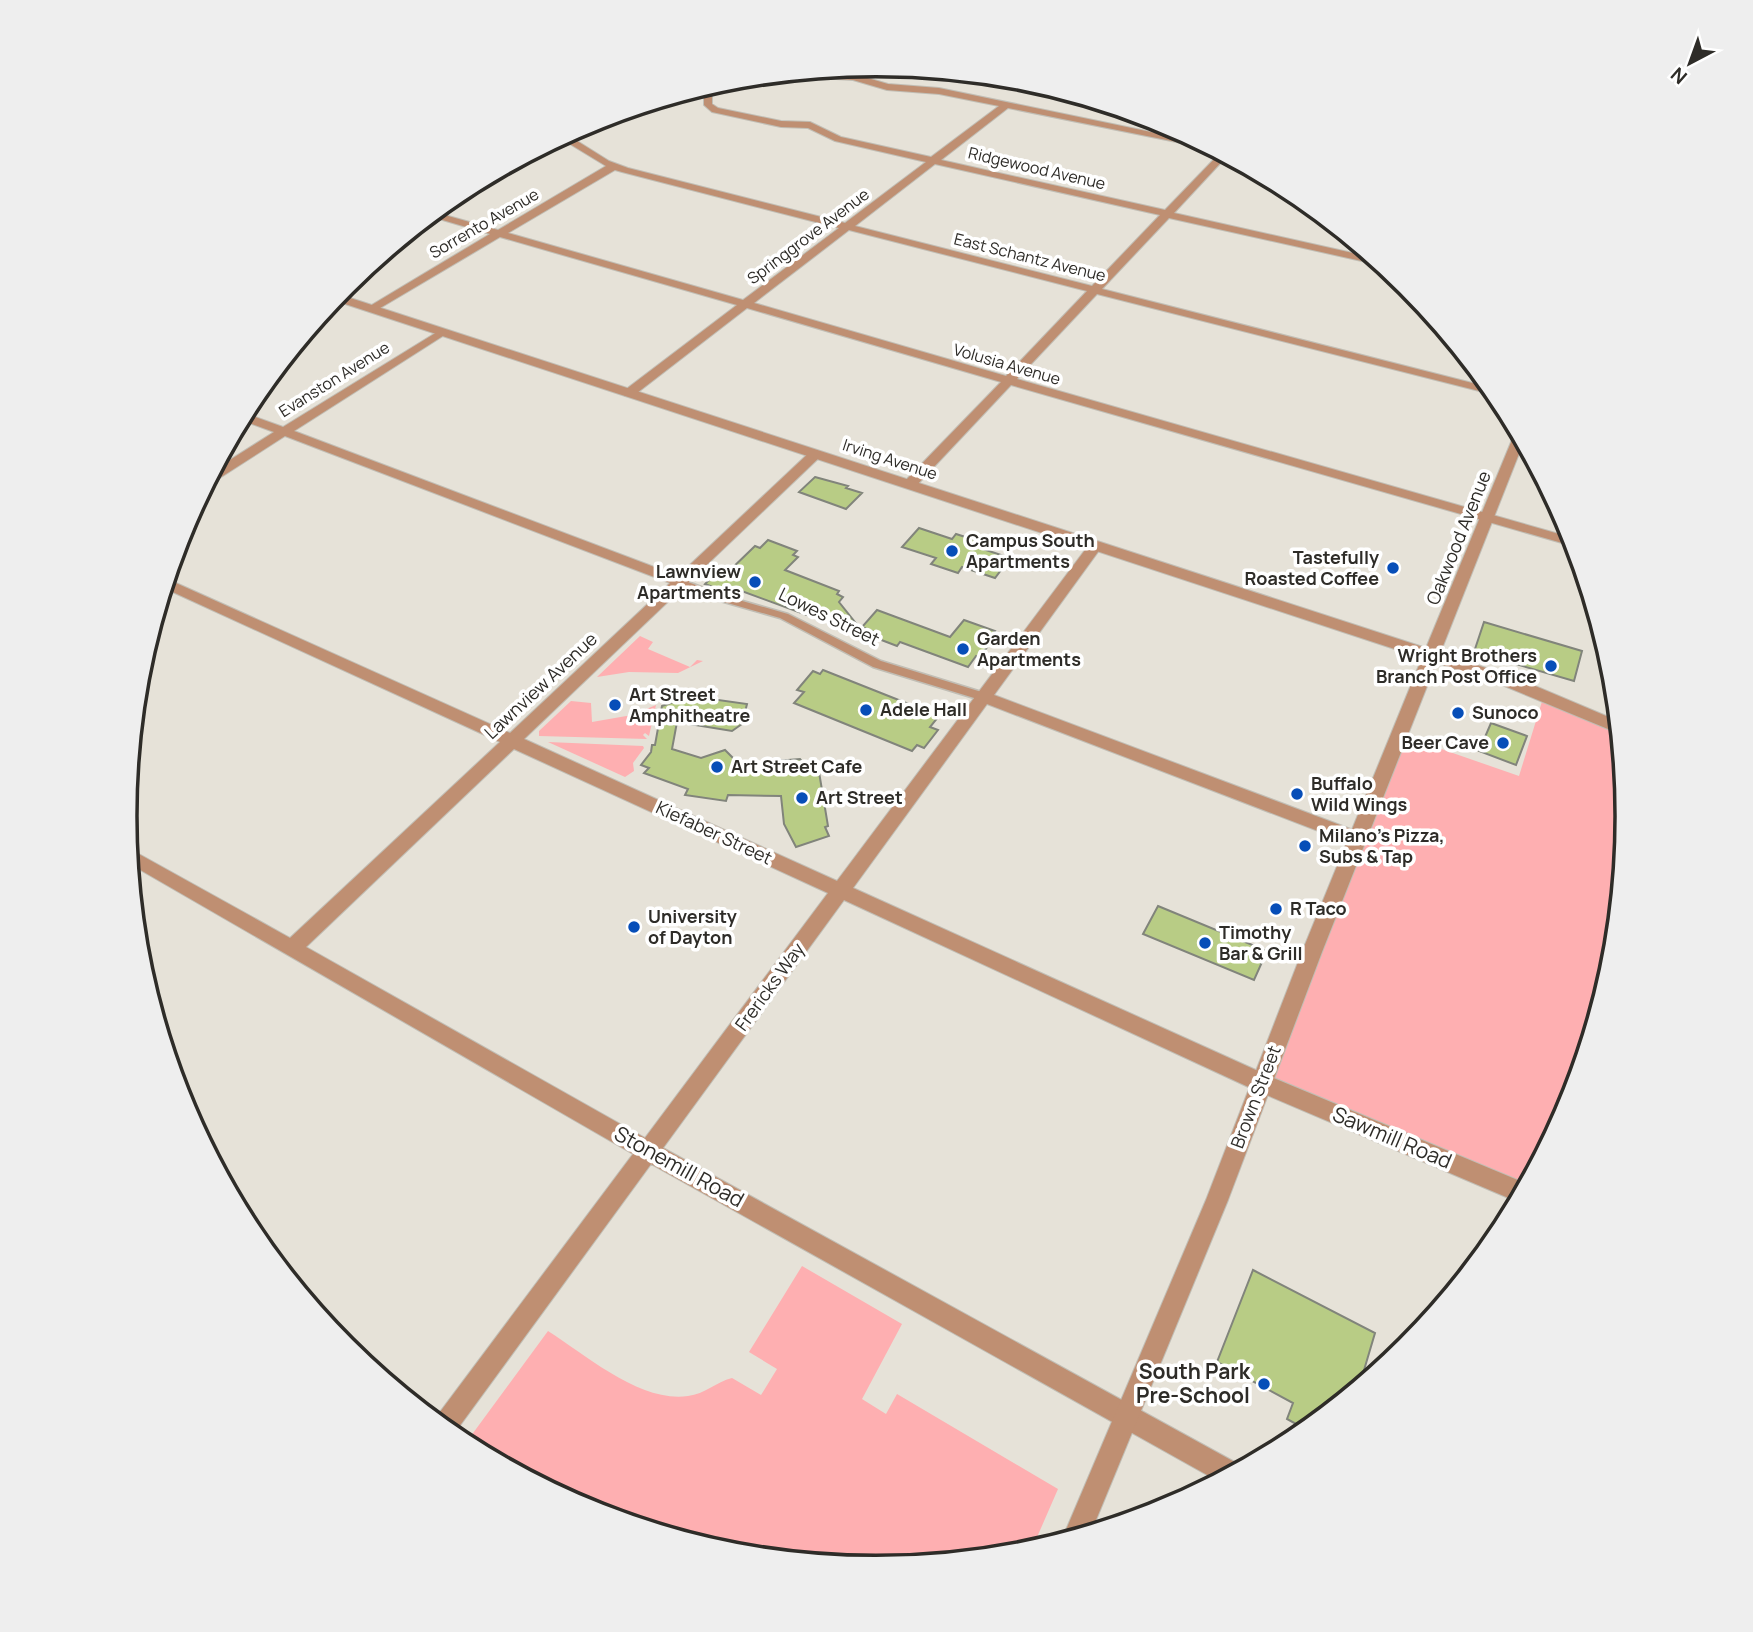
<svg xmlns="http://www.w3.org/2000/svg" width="1753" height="1632" font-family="Manrope,sans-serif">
<rect width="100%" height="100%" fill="#e6e2d8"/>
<path fill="#feafb1" d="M 640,636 L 653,642 L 648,649 L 690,667 L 697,660 L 703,661 L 678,673 L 629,672 L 597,677 Z
M 1544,695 L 1619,728 L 1628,816 L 1613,963 L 1570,1104 L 1523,1193 L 1262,1083 L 1401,735 L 1519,776 Z
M 571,701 L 591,703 L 592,722 L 632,715 L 656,705 L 649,736 L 645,733 L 643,735 L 647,739 L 539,736 L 539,731 Z
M 548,742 L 643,746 L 644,748 L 633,763 L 634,771 L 625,777 Z
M 802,1266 L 902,1324 L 862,1399 L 886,1414 L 897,1394 L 1058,1489 L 1031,1551 L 876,1567 L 730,1553 L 589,1510 L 465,1444 L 548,1331 C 587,1356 641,1403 688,1396 C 705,1394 716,1382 732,1378 L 761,1395 L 777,1369 L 749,1352 Z"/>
<path fill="#b8cc85" stroke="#81847b" stroke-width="2" d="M 815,477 L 848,486 L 846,488 L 862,493 L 846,509 L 799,492 Z
M 919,528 L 952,539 L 956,534 L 981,542 L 977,547 L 1010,558 L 995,578 L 962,567 L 958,573 L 931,564 L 936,558 L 902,547 Z
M 768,540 L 797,551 L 793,555 L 798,557 L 785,570 L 839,591 L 837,594 L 843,597 L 839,602 L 858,626 L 827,615 L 825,617 L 818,614 L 815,618 L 728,586 L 723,591 L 705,584 L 717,572 L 725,575 L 755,546 L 760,548 Z
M 877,610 L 950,637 L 964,620 L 995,631 L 988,641 L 991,642 L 979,658 L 976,656 L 968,667 L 900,642 L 897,646 L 871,636 L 874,632 L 862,627 Z
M 1484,622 L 1582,651 L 1574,681 L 1474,652 Z
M 823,670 L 939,716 L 930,727 L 938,730 L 924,748 L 917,745 L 912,751 L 794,703 L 804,692 L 797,690 L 813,671 L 820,674 Z
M 690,696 L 747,704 L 742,724 L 732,731 L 677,722 L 672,749 L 701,758 L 725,750 L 739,764 L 800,759 L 805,765 L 818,766 L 828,826 L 825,827 L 829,836 L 796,847 L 784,824 L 781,796 L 728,795 L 726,801 L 685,795 L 688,789 L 644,773 L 649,768 L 641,765 L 651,752 L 652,745 L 655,745 L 662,706 Z
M 1491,723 L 1527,736 L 1516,765 L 1479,751 Z
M 1158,906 L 1267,951 L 1254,980 L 1143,934 Z
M 1253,1270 L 1375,1333 L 1359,1387 L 1307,1430 L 1287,1419 L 1293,1403 L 1217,1362 Z"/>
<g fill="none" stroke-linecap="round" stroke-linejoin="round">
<defs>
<path id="pedestrian" d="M 680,579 L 725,596 L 788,614 L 881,661 L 988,694 L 990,697 L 984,701 L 873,667 L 780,618 L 717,600 L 676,584 L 676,580 Z"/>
<path id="minor" d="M 793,73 L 854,74 L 888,84 L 939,88 L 1204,143 L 1216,150 L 1008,108 L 941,160 L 1165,210 L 1221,152 L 1227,156 L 1174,213 L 1375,258 L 1384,266 L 1169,218 L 1102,289 L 1492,388 L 1499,396 L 1097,294 L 1017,379 L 1573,538 L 1576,547 L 1011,385 L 915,487 L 905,487 L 905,481 L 1001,382 L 747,308 L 633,396 L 625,396 L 625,390 L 737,305 L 500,237 L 375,311 L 365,309 L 490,234 L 429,216 L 434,212 L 498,230 L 606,166 L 560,138 L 566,134 L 609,161 L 628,168 L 845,223 L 926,162 L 835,141 L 808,128 L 781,127 L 712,112 L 704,105 L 704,94 L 700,88 L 707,86 L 712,94 L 712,104 L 718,108 L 781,121 L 810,122 L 841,137 L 931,157 L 999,106 L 939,94 L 887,90 L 853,80 L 768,75 ZM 935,164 L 1160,215 L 1092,286 L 855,226 ZM 615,170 L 622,172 L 839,228 L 743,300 L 508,233 ZM 849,230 L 1087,291 L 1006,376 L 754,303 Z
M 442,329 L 448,332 L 446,334 L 294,431 L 678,576 L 811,451 L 816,450 L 823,454 L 524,739 L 837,881 L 1091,542 L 1096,541 L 1103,545 L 994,695 L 1364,834 L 1367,839 L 1364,844 L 1352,844 L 987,704 L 853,888 L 1269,1076 L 1527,1184 L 1518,1202 L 1255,1090 L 844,900 L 663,1148 L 1240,1465 L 1242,1469 L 1218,1481 L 651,1164 L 453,1435 L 434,1420 L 633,1154 L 130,864 L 128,848 L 290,938 L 500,742 L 164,588 L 167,579 L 510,733 L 670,583 L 285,436 L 215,481 L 208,481 L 214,470 L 274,432 L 241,420 L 244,413 L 283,427 ZM 514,749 L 828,893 L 645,1138 L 306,947 Z
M 1433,651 L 1514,677 L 1618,721 L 1620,734 L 1502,685 L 1428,660 L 1425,656 Z"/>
<path id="tertiary" d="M 338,294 L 1426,648 L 1514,435 L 1519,431 L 1524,441 L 1322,952 L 1228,1200 L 1091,1532 L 1064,1540 L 1063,1537 L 1206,1200 L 1302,952 L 1422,658 L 333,300 Z"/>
</defs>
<use href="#pedestrian" stroke="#c1beb5" stroke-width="3"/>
<use href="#minor" stroke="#c1beb5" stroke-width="2"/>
<use href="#tertiary" stroke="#c1beb5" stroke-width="2"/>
<use href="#pedestrian" fill="#bf8f72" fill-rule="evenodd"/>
<use href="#minor" fill="#bf8f72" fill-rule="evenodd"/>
<use href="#tertiary" fill="#bf8f72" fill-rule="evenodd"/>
</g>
<g fill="#074eb8" stroke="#fff" stroke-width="2.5">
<circle cx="952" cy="551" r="7"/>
<circle cx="1393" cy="568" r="7"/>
<circle cx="755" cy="582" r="7"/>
<circle cx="963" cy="649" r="7"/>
<circle cx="1551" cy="666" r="7"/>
<circle cx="615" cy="705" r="7"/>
<circle cx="866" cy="710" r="7"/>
<circle cx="1458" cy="713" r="7"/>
<circle cx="1503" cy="743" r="7"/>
<circle cx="717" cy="767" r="7"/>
<circle cx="1297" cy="794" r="7"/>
<circle cx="802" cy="798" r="7"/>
<circle cx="1305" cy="846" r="7"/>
<circle cx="1276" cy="909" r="7"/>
<circle cx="634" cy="927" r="7"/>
<circle cx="1205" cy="943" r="7"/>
<circle cx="1264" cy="1384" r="7"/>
</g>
<g text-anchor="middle" stroke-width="7" stroke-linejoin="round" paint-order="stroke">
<g font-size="16" fill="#2e2c28" stroke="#fff">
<text transform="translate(1037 168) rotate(13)" y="6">Ridgewood Avenue</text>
<text transform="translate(484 223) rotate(-30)" y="6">Sorrento Avenue</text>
<text transform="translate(808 236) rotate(-37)" y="6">Springgrove Avenue</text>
<text transform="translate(1030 257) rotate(14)" y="6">East Schantz Avenue</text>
<text transform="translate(1007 364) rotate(16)" y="6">Volusia Avenue</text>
<text transform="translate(334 379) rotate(-32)" y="6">Evanston Avenue</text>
<text transform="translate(890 459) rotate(18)" y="6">Irving Avenue</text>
</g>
<g font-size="18" fill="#2e2c28" stroke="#fff">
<text transform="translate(1459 538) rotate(-68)" y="6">Oakwood Avenue</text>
<text transform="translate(829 617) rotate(26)" y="6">Lowes Street</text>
<text transform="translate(541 686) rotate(-43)" y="6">Lawnview Avenue</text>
<text transform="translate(714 833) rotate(25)" y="6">Kiefaber Street</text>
<text transform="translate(770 987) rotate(-54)" y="6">Frericks Way</text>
<text transform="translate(1256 1097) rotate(-69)" y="6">Brown Street</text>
</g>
<g font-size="18" font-weight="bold" fill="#2e2c28" stroke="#fff" text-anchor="start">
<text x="966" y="547">Campus South<tspan x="966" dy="21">Apartments</tspan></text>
<text x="1379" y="564" text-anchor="end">Tastefully<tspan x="1379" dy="21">Roasted Coffee</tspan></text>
<text x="741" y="578" text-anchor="end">Lawnview<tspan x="741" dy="21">Apartments</tspan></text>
<text x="977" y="645">Garden<tspan x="977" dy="21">Apartments</tspan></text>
<text x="1537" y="662" text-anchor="end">Wright Brothers<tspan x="1537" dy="21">Branch Post Office</tspan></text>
<text x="629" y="701">Art Street<tspan x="629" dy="21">Amphitheatre</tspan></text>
<text x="880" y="716">Adele Hall</text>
<text x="1472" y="719">Sunoco</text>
<text x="1489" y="749" text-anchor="end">Beer Cave</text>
<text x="731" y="773">Art Street Cafe</text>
<text x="1311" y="790">Buffalo<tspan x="1311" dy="21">Wild Wings</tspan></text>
<text x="816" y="804">Art Street</text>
<text x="1319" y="842">Milano's Pizza,<tspan x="1319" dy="21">Subs &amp; Tap</tspan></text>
<text x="1290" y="915">R Taco</text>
<text x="648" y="923">University<tspan x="648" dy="21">of Dayton</tspan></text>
<text x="1219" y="939">Timothy<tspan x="1219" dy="21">Bar &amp; Grill</tspan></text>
</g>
<g font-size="21" fill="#2e2c28" stroke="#fff">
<text transform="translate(1392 1138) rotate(23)" y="7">Sawmill Road</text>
<text transform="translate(679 1167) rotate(29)" y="7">Stonemill Road</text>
</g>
<g font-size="21" font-weight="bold" fill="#2e2c28" stroke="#fff" text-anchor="end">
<text x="1250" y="1379">South Park<tspan x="1250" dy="24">Pre-School</tspan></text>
</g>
</g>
<path d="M0 0H1753V1632H0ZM137 816a739 739 0 1 1 1478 0a739 739 0 1 1-1478 0Z" fill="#eee" fill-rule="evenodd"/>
<path fill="none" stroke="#2e2c28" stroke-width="3.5" d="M137 816a739 739 0 1 1 1478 0a739 739 0 1 1-1478 0Z"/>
<g transform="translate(1690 63) rotate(221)" stroke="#ffffff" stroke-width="5" paint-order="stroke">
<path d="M0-5L12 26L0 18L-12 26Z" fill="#2e2c28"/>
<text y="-10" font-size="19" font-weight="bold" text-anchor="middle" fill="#2e2c28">N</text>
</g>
</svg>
